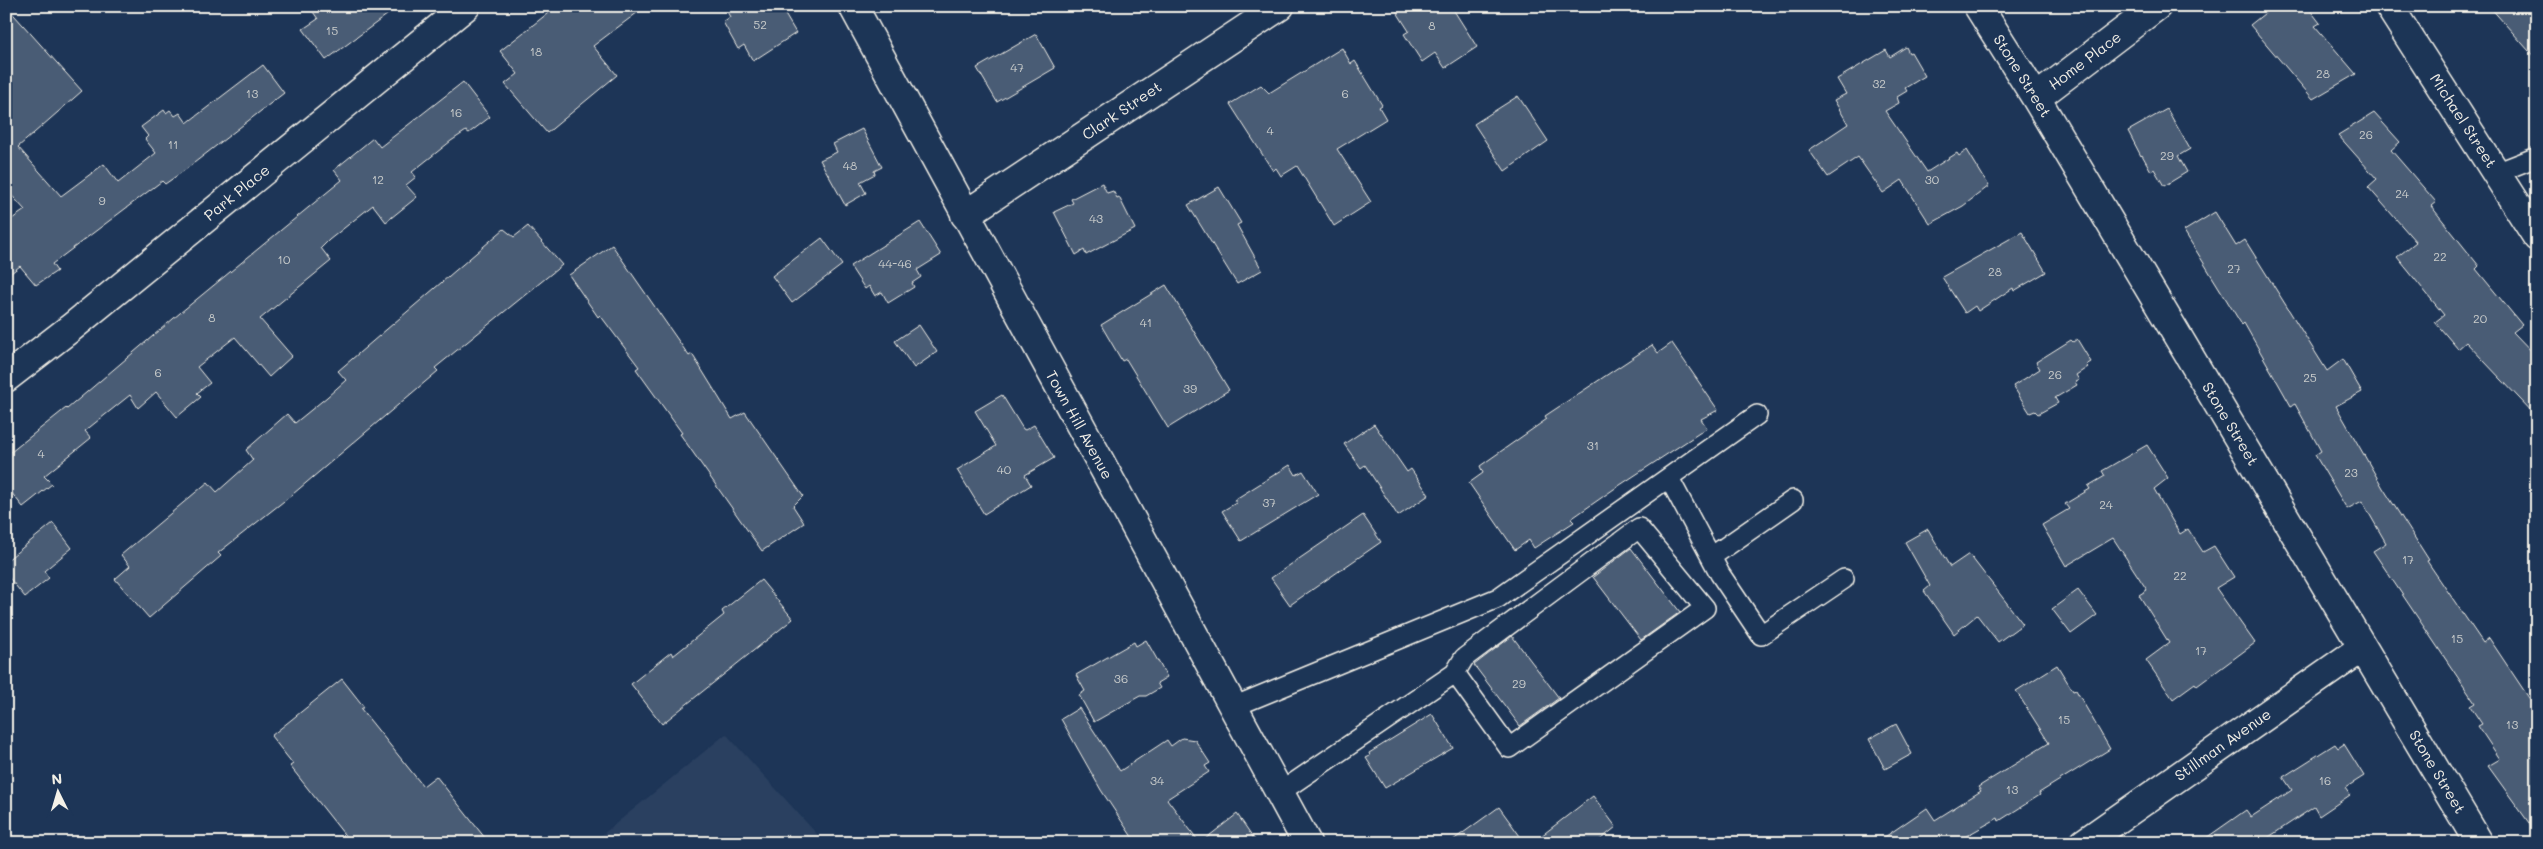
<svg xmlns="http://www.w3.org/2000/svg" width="2543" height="849" font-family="Mali,sans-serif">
<rect width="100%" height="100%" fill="#1d3557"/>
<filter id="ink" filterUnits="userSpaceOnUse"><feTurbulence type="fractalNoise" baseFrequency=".02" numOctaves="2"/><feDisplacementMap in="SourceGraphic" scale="10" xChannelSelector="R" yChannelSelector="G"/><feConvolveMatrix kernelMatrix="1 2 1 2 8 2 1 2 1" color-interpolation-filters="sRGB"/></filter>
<g filter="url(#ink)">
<path fill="#2a4060" d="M 726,734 L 825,843 L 592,843 Z"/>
<path fill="#485b74" stroke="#f4f1e8" d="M 6,6 L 82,91 L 18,147 L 61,196 L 104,164 L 118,183 L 156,153 L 145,139 L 148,136 L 141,127 L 164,110 L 166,113 L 170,110 L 175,116 L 180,113 L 187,123 L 263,65 L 284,93 L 185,170 L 165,184 L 162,181 L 52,264 L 57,271 L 36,285 L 20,266 L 6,277 L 6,223 L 25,210 L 6,189 Z
M 309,6 L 399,6 L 326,60 L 303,29 L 318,19 Z
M 557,6 L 646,6 L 593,46 L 617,75 L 547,133 L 505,84 L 518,74 L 500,51 Z
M 724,6 L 780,6 L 796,33 L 753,61 L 744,45 L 738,49 L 723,22 L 730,17 Z
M 1393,6 L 1451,6 L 1477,47 L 1445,68 L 1435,53 L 1422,62 L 1404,34 L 1409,31 Z
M 2274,6 L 2307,6 L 2320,23 L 2315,26 L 2356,74 L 2313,99 L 2250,25 Z
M 2489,6 L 2537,6 L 2537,60 Z
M 1036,34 L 1055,68 L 997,102 L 977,68 Z
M 1906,47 L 1909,53 L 1911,52 L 1925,76 L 1905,88 L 1907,91 L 1897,97 L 1899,103 L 1885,111 L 1927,172 L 1957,153 L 1959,156 L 1967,150 L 1989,186 L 1963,206 L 1930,224 L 1902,180 L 1883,193 L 1858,157 L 1828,177 L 1809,150 L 1848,124 L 1834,100 L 1846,94 L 1837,79 L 1886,50 L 1890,57 Z
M 1342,48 L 1351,64 L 1355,61 L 1382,105 L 1379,107 L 1386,119 L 1337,149 L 1371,202 L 1334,226 L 1297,166 L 1281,176 L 1276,168 L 1273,171 L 1230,104 L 1261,85 L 1269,93 Z
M 463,82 L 490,117 L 469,133 L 466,131 L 451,141 L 412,172 L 416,177 L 406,185 L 417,197 L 386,222 L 373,205 L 329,240 L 321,248 L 331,261 L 260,319 L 292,356 L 269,377 L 235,337 L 197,367 L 210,383 L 197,393 L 201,397 L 177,417 L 156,392 L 138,408 L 130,395 L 85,431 L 91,438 L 44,476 L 52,484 L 23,507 L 6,486 L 6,456 L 66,408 L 67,409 L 180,313 L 342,180 L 334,170 L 373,138 L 380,147 Z
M 1518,96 L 1548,141 L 1505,171 L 1474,124 Z
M 2167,109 L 2190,149 L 2178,156 L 2187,172 L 2164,186 L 2154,169 L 2151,171 L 2142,155 L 2141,156 L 2128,131 Z
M 2374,113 L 2400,142 L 2391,150 L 2436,202 L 2431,206 L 2479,266 L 2476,269 L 2522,325 L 2513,332 L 2537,357 L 2537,417 L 2466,342 L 2458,349 L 2435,322 L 2444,315 L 2397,257 L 2416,242 L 2368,187 L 2377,179 L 2338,135 Z
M 862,129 L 882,167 L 874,171 L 875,174 L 860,182 L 866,193 L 845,205 L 820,160 L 837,152 L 833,144 Z
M 1102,183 L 1107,193 L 1113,191 L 1117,198 L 1119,197 L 1135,229 L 1086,255 L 1084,250 L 1076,255 L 1054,212 L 1073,203 L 1071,199 Z
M 1219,187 L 1241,223 L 1237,225 L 1262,270 L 1237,284 L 1188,205 Z
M 2215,212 L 2236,246 L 2245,240 L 2327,371 L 2343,359 L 2362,392 L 2336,406 L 2383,488 L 2429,560 L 2427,561 L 2483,643 L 2489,638 L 2537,710 L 2537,834 L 2488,766 L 2500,759 L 2478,726 L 2482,724 L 2470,706 L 2475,703 L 2373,551 L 2386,543 L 2362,501 L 2347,509 L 2315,455 L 2321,451 L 2295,404 L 2291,406 L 2244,323 L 2242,325 L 2184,231 Z
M 920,222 L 941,255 L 917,270 L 921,277 L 912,283 L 914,287 L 888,303 L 882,292 L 875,296 L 869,286 L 865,289 L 850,266 Z
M 528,226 L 562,265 L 435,368 L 438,371 L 293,494 L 218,553 L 221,556 L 149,618 L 115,579 L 130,566 L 121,555 L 208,482 L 217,492 L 253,460 L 246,450 L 287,414 L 295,423 L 327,397 L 346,380 L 338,371 L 504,229 L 514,237 Z
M 2022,232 L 2046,272 L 2014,291 L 2013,288 L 1978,311 L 1975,306 L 1965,313 L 1942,277 Z
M 822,238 L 842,265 L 792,303 L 772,276 Z
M 612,245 L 689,356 L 692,354 L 732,419 L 745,412 L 803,496 L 793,506 L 804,523 L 762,551 L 680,434 L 682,433 L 636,369 L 639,367 L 600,315 L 598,317 L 569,275 Z
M 1166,285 L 1229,390 L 1168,428 L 1126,359 L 1122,361 L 1101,325 Z
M 919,325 L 937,352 L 914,368 L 895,341 Z
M 2077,339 L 2091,362 L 2086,365 L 2088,367 L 2076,375 L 2079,380 L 2075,382 L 2077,385 L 2055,398 L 2058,403 L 2038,414 L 2035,411 L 2030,413 L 2013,386 L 2040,369 L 2036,362 L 2071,340 L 2073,342 Z
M 1672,343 L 1718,410 L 1701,419 L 1707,428 L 1614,489 L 1571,519 L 1574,522 L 1534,548 L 1529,540 L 1515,550 L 1469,483 L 1483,473 L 1480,466 L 1547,419 L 1545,416 L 1652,345 L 1658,353 Z
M 1002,395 L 1023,429 L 1025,430 L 1034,425 L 1054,458 L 1025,475 L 1031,485 L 984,514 L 957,470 L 996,446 L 975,411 Z
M 1374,424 L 1407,472 L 1411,469 L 1429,495 L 1398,516 L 1365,465 L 1361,468 L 1344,444 Z
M 2147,445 L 2168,478 L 2154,489 L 2180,534 L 2188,529 L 2203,552 L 2214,546 L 2234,577 L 2216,588 L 2255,643 L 2197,686 L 2195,683 L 2173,699 L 2146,660 L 2169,643 L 2139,595 L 2147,590 L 2113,538 L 2066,566 L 2042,525 L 2069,509 L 2065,504 L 2090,489 L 2088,486 L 2105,476 L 2102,471 Z
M 1290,465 L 1296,475 L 1303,471 L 1318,494 L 1241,541 L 1222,511 L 1236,503 L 1234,500 Z
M 1363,515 L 1381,542 L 1290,605 L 1271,578 Z
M 53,523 L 72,548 L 44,571 L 49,578 L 25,597 L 6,574 L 6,561 Z
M 1928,529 L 1950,567 L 1969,554 L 2023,624 L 1998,642 L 1977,615 L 1954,634 L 1924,591 L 1930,586 L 1905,542 Z
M 1631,548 L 1680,612 L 1641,640 L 1593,577 Z
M 761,580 L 793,619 L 662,724 L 631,684 L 671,652 L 673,656 L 724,615 L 722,611 Z
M 2078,590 L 2097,615 L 2071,634 L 2052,609 Z
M 1512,636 L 1559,698 L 1520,726 L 1474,665 Z
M 1146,640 L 1167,677 L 1157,683 L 1160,688 L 1146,696 L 1140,696 L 1094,722 L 1079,695 L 1085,691 L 1076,675 L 1134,642 L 1136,646 Z
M 2057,665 L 2073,691 L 2076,690 L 2110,749 L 2039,793 L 2040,795 L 1999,821 L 1998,818 L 1954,843 L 1876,843 L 1927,808 L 1935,820 L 1981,791 L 1978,787 L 2049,743 L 2016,691 Z
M 342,679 L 364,707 L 361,709 L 423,786 L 436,776 L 489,843 L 351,843 L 290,766 L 293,764 L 271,736 Z
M 1079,708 L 1120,771 L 1167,740 L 1171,746 L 1182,738 L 1195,740 L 1210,763 L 1205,766 L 1209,772 L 1167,799 L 1200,843 L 1136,843 L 1101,790 L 1061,719 Z
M 1432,714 L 1453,748 L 1385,788 L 1366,758 L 1370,756 L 1369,753 Z
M 1896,724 L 1912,754 L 1885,769 L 1869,739 Z
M 2335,744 L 2338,748 L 2344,744 L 2364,776 L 2345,788 L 2350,795 L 2319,816 L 2314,807 L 2266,839 L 2268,843 L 2199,843 L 2246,810 L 2251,817 L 2292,790 L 2283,777 Z
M 1593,796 L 1616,827 L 1596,843 L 1532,843 Z
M 1499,807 L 1525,843 L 1449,843 Z
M 1237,814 L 1257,843 L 1200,843 Z"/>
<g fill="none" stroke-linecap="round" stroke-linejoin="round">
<defs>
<path id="service" d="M 2496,173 L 2537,157
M 1669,478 L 1720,574 L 1761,635 L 1844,579
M 1711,557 L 1793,500
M 1233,707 L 1498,598 L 1757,415
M 1279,793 L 1455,673 L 1509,748 L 1705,608 L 1639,528 L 1464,658 L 1455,673"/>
<path id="minor" d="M 1978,6 L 2036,98 L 2479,843
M 2389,6 L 2537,237
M 2036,98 L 2157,6
M 965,215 L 1280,6
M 6,378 L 72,327 L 466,6
M 2084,843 L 2362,648"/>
<path id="tertiary" d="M 853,6 L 1307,843"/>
</defs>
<use href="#service" stroke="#f4f1e8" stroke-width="22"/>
<use href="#minor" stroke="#f4f1e8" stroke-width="31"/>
<use href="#tertiary" stroke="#f4f1e8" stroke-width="31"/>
<use href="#service" stroke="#1d3557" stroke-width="19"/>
<use href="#minor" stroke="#1d3557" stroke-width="28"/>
<use href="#tertiary" stroke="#1d3557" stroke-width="28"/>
</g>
</g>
<g text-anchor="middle" stroke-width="4" stroke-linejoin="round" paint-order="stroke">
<g font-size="12" fill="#c9cccb">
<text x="760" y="29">52</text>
<text x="1432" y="30">8</text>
<text x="332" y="35">15</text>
<text x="536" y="56">18</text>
<text x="1017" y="72">47</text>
<text x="2323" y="78">28</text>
<text x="1879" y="88">32</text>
<text x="252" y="98">13</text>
<text x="1345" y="98">6</text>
<text x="456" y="117">16</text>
<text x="1270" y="135">4</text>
<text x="2366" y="139">26</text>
<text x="173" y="149">11</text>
<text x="2167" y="160">29</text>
<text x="850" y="170">48</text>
<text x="378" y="184">12</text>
<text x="1932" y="184">30</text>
<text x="2402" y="198">24</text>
<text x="102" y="205">9</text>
<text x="1096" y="223">43</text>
<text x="2440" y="261">22</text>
<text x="284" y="264">10</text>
<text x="895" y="268">44-46</text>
<text x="2234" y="273">27</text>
<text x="1995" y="276">28</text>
<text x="212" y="322">8</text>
<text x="2480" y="323">20</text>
<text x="1146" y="327">41</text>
<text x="158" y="377">6</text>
<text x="2055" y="379">26</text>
<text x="2310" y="382">25</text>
<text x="1190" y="393">39</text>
<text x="1593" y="450">31</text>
<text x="41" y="458">4</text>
<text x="1004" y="474">40</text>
<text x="2351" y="477">23</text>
<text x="1269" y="507">37</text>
<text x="2106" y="509">24</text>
<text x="2408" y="564">17</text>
<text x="2180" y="580">22</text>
<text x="2457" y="643">15</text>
<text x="2201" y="655">17</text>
<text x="1121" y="683">36</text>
<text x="1519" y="688">29</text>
<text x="2064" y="724">15</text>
<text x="2512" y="729">13</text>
<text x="1157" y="785">34</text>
<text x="2325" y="785">16</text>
<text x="2012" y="794">13</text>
</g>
<g font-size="15" fill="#f4f1e8" stroke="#1d3557">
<text transform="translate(2085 61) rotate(-37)" y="5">Home Place</text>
<text transform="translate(2022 76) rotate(58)" y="5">Stone Street</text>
<text transform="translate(1122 111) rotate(-34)" y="5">Clark Street</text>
<text transform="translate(2463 121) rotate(57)" y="5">Michael Street</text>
<text transform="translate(237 193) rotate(-39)" y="5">Park Place</text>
<text transform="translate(2230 424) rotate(59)" y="5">Stone Street</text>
<text transform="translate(1079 425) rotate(61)" y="5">Town Hill Avenue</text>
<text transform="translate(2223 745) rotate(-35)" y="5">Stillman Avenue</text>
<text transform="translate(2437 772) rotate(59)" y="5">Stone Street</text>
</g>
</g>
<rect width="2543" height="849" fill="none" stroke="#1d3557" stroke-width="25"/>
<rect x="12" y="12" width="2518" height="824" fill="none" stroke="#f4f1e8" stroke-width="2" filter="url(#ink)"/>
<g transform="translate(58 792) rotate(355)" stroke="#1d3557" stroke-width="4" paint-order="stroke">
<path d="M0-4L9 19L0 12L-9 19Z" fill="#f4f1e8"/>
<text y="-8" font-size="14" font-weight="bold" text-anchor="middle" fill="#f4f1e8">N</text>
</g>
</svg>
